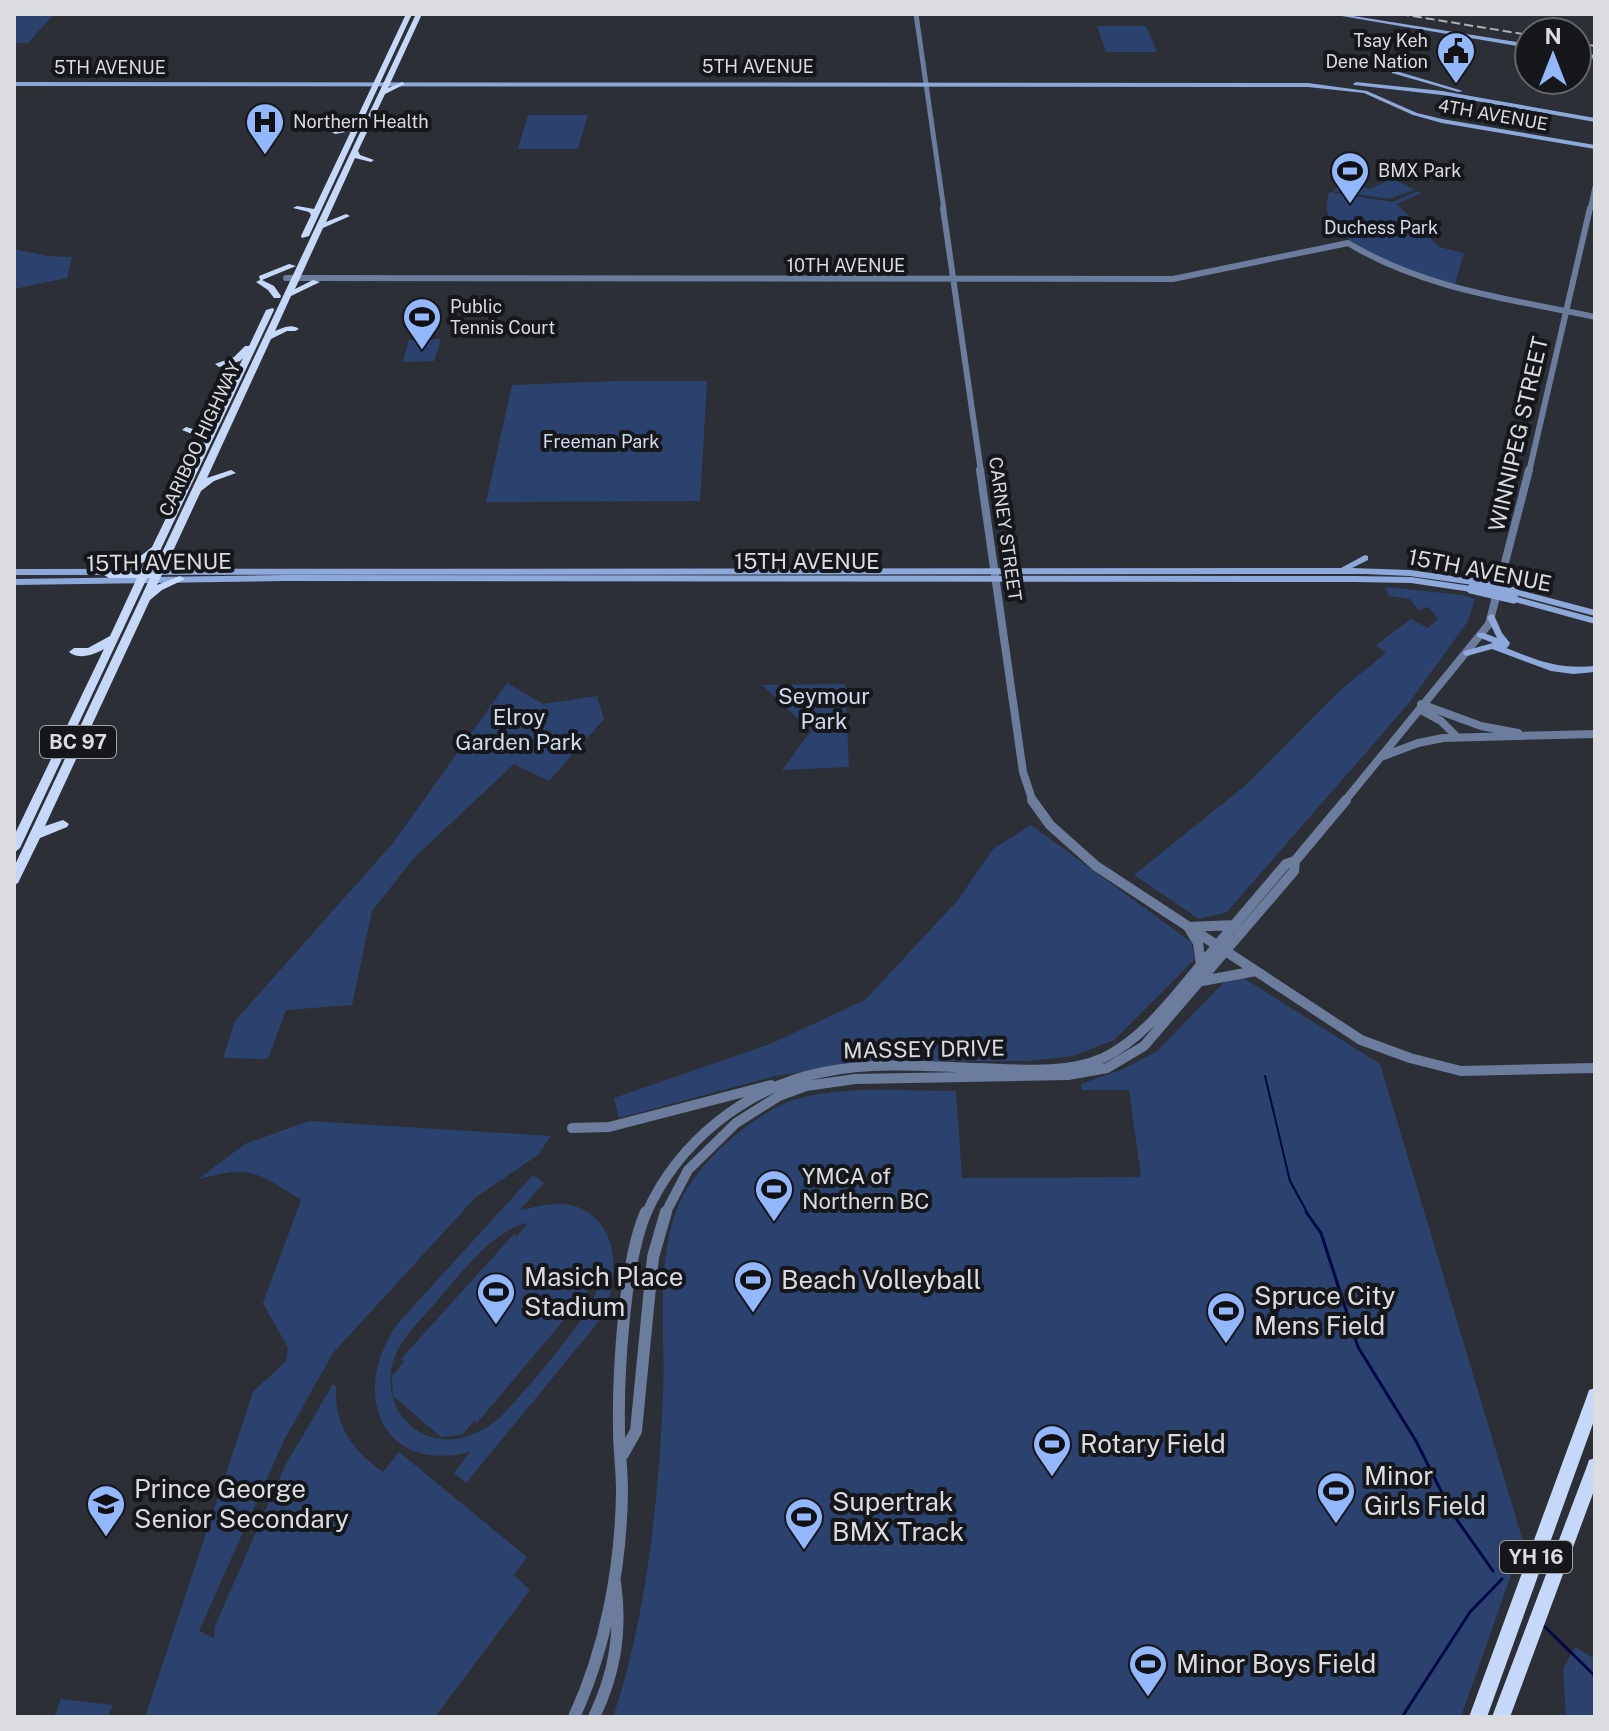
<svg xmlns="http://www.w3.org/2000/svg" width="1609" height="1731" font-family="'Public Sans',sans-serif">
<rect width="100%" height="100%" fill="#2c2f35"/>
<path fill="#2c426e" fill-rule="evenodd" d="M 14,14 L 54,14 L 28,43 L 14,43 Z
M 1097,26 L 1146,26 L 1157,52 L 1106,52 Z
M 528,115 L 588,115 L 578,149 L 518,149 Z
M 1393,178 L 1414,190 L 1389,199 L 1333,191 L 1343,180 L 1370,189 Z
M 1418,191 L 1421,193 L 1397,204 L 1439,247 L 1464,253 L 1455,284 C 1422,275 1335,249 1327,211 C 1326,206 1328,197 1329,192 L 1392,202 Z
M 14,249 L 48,256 L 72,257 L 67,278 L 14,289 Z
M 441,339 L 434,361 L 403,362 L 409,340 Z
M 618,381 L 707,381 L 700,501 L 486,502 L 512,385 Z
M 1386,587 L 1462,595 L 1475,599 L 1468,621 L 1409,703 L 1227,912 L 1199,919 L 1134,875 L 1247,784 L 1338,692 L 1386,653 L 1376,645 L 1411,619 L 1428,628 L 1438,619 L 1429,607 L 1418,610 L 1410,599 L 1389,596 Z
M 507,683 L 543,704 L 597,696 L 604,719 L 549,781 L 514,764 L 414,858 L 372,911 L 352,1005 L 286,1010 L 268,1059 L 223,1058 L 235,1021 L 393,843 Z
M 845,684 L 849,767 L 782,770 L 811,731 L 762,685 Z
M 1031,825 L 1191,942 L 1195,959 L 1114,1040 L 1073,1056 L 1031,1061 L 894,1061 L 843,1066 L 775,1076 L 619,1118 L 614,1098 L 770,1044 L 865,1000 L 958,900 L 993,849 Z
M 1234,972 L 1380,1064 L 1523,1541 L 1461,1717 L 613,1717 C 646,1622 659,1496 663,1395 C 666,1335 655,1267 677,1209 C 693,1168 738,1128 777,1107 C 823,1083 904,1091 956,1091 L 962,1178 L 1141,1177 L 1129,1090 L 1082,1090 L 1081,1084 L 1123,1069 L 1156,1052 Z
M 309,1121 L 551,1136 L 538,1155 L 475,1198 L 333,1353 L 284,1440 L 199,1631 L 214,1638 L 215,1626 L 285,1466 L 333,1384 L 336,1386 C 334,1425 352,1450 383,1472 L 399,1452 L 527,1557 L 514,1575 L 530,1590 L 435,1717 L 145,1717 L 253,1392 L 286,1361 L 288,1348 L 263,1303 L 301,1200 C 257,1172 250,1164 197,1180 L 245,1144 Z
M 533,1175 L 544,1183 L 520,1210 C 537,1207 553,1202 570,1205 C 622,1217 621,1282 600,1320 L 466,1483 L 454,1473 L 470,1452 C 379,1475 349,1389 399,1322 ZM 528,1223 L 517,1236 L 514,1234 L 401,1359 L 404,1362 L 392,1376 L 393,1396 L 441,1437 L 462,1435 L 474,1421 L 477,1423 L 589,1290 L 586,1288 L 597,1275 L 595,1259 C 600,1272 599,1287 593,1300 C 586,1320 516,1403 498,1419 C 488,1428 474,1435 461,1438 C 413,1448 379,1403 394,1359 C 401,1339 416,1325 429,1310 C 453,1284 492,1228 528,1223 Z
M 1575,1647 L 1595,1659 L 1595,1717 L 1566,1717 L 1563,1669 Z
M 61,1699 L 113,1705 L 108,1717 L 54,1717 Z"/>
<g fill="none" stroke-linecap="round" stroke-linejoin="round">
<path stroke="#000747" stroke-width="2" d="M 1265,1076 L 1290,1181 L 1308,1214"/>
<path stroke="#000747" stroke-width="3" d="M 1306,1212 L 1321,1233 L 1358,1347 L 1416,1441 L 1452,1513 L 1493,1571
M 1544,1626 L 1595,1676
M 1402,1717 L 1470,1612 L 1502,1579"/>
<path stroke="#6b7c9c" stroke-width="5" d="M 916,14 L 944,210
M 1590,210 L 1595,187"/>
<path stroke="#6b7c9c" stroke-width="6" d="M 943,208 L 981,472
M 286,278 L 1173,279 L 1348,243 C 1424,289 1510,299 1595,317
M 1529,472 L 1590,208"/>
<path stroke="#6b7c9c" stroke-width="8" d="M 980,470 L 1023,772 L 1033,802
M 1421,704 L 1481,726 L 1518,733
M 1421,710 L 1441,721 L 1457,737
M 1381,757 L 1418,743 L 1443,738 L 1595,734
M 1344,802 L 1489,624 L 1529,470"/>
<path stroke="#6b7c9c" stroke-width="10" d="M 1032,800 L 1050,825 L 1096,866 L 1361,1040 L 1410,1058 L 1461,1071 L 1595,1068
M 1188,927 L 1235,925
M 1190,930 L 1198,943 L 1201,965
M 1202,981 L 1256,971
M 572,1128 L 609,1127 L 771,1085
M 646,1214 C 678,1142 746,1087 824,1072 C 873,1062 926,1066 976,1068 C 1016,1069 1065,1075 1103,1058 C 1143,1039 1172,999 1200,966 C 1228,932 1257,898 1286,864 L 1295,861
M 665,1214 L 688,1170 L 736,1123 L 779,1096 L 806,1086 L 855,1079 L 1068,1075 L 1107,1068 L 1144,1046 L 1294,871 L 1295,861 L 1346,800"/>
<path stroke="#6b7c9c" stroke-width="12" d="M 623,1454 L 636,1431 L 653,1257 L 666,1212
M 574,1717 C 606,1648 621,1567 622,1491 C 622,1470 619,1450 619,1430 C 618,1374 624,1262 646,1212
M 594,1717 C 615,1673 622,1631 615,1582"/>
<path fill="#8da8da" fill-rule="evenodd" d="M 1330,14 L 1341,14 L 1529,44 L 1529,48 Z
M 1577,52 L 1595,55 L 1595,59 L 1577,56 Z
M 1392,71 L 1396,71 L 1463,91 L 1458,92 L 1392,73 Z
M 14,82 L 1308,83 L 1367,91 L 1417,113 L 1442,119 L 1595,145 L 1595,149 L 1442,123 L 1413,115 L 1364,93 L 1308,87 L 14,86 Z
M 1356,82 L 1442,91 L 1595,118 L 1595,122 L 1442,95 L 1354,85 L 1353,84 Z
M 1365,555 L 1368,556 L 1368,560 L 1352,568 L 1410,570 L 1473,579 L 1477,582 L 1473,585 L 1410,576 L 1365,574 L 14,575 L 14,569 L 1341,568 Z
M 284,575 L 1355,576 L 1411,577 L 1471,586 L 1475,589 L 1471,592 L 1411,583 L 1355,582 L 284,581 L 14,585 L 14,579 Z
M 1515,589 L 1595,610 L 1595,616 L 1512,594 L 1511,592 Z
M 1514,596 L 1595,618 L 1595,624 L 1511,601 L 1511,597 Z
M 1491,614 L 1494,615 L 1502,633 L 1510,643 L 1508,647 L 1506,648 C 1540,661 1557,669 1595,666 L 1595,672 L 1573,674 L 1551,671 L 1492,649 L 1467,656 L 1464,655 L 1463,653 L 1464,651 L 1493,643 L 1478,637 L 1477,635 L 1478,633 L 1484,633 L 1497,638 L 1487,617 Z"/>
<path fill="#c6d8fa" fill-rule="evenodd" d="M 406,14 L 412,14 L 309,236 L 302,238 L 301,236 L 311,215 L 309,212 L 293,208 L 297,206 L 314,209 L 351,131 L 335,134 L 332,132 L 344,129 L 355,122 Z
M 416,14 L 422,14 L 388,88 L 402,82 L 405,84 L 385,94 L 358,151 L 360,155 L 374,160 L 371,162 L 355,158 L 326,222 L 346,214 L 350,216 L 323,228 L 295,289 L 313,280 L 320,282 L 291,296 L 275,331 C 282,328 292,323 299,329 L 295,331 L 287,331 L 271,339 L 207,478 L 231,470 L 236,473 L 214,481 L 201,491 L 173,551 L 175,560 L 190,570 L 185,573 L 167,564 L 157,585 L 180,576 L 185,579 L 162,590 L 150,600 L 45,826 L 63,820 L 69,824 L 67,827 L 40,838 L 18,883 L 14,885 L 14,867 L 150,578 L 147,578 L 20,848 L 14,853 L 14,836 L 104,649 C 93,655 79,660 69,652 L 74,648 L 88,648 L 110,636 L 137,578 L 109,578 L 104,575 L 109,572 L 116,572 L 117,568 L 138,558 L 152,547 L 200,448 L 200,437 L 182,430 L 186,427 L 207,433 L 243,358 L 240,361 L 219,367 L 215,364 L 234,357 L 245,346 L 249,346 L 266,310 L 273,308 L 274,310 L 150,572 L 152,574 ZM 145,561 L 140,572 L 124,572 L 144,562 Z
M 289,264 L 296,266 L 262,280 L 274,286 L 281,296 L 280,298 L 274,298 L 268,290 L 256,282 L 260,280 L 259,276 Z
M 1595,1388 L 1595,1418 L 1487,1717 L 1469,1717 L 1587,1396 L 1589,1390 Z
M 1595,1458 L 1595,1488 L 1510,1717 L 1492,1717 L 1587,1466 L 1589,1460 Z"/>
<path stroke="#aeb0b4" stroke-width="2" stroke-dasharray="9 4" stroke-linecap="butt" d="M 1400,14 L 1529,35
M 1577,43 L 1595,46"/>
<path stroke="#8da8da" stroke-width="9" d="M 1473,582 L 1515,592
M 1471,589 L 1514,599"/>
</g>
<defs>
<symbol id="civic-pin" viewBox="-11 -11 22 30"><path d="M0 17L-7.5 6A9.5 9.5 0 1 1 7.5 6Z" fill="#92b7fd" stroke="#16171a"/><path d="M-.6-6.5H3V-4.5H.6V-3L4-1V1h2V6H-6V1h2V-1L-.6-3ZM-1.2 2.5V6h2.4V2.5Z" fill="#111"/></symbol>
<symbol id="hospital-pin" viewBox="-11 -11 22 30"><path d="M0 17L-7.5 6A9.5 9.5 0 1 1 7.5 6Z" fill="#92b7fd" stroke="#16171a"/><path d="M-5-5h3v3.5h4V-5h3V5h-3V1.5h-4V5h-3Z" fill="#111"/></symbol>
<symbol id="stadium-pin" viewBox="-11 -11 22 30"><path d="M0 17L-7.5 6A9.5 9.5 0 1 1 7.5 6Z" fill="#92b7fd" stroke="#16171a"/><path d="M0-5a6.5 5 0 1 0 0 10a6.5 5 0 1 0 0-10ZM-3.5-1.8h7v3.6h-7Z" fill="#111"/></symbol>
<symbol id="school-pin" viewBox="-11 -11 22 30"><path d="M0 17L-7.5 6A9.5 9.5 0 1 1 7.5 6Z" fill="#92b7fd" stroke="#16171a"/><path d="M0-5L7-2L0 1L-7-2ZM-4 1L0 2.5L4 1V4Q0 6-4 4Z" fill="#111"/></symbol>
</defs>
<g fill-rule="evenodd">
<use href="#civic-pin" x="1434" y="29" width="44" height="60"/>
<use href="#hospital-pin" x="243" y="100" width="44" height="60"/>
<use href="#stadium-pin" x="1328" y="149" width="44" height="60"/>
<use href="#stadium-pin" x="400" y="295" width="44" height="60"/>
<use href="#stadium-pin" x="752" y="1167" width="44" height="60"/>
<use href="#stadium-pin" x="731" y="1258" width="44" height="60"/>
<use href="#stadium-pin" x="474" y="1270" width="44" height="60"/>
<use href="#stadium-pin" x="1204" y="1289" width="44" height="60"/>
<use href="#stadium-pin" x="1030" y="1422" width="44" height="60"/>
<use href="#stadium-pin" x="1314" y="1469" width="44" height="60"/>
<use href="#school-pin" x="84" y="1482" width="44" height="60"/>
<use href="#stadium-pin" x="782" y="1495" width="44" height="60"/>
<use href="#stadium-pin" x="1126" y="1642" width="44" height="60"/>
</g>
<g text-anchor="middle" stroke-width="8" stroke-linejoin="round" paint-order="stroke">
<g font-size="18" fill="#dadcdf" stroke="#16171a" text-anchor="start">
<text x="1428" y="47" text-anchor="end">Tsay Keh<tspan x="1428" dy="21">Dene Nation</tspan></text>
<text x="293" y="128">Northern Health</text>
<text x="1378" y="177">BMX Park</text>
<text x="450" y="313">Public<tspan x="450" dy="21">Tennis Court</tspan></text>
</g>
<g font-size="18" fill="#dadcdf" stroke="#16171a">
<text x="758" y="73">5TH AVENUE</text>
<text x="110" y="74">5TH AVENUE</text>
<text transform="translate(1493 115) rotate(10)" y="6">4TH AVENUE</text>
<text x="846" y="272">10TH AVENUE</text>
<text transform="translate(200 439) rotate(-65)" y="6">CARIBOO HIGHWAY</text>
<text transform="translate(1005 529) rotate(82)" y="6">CARNEY STREET</text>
</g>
<g font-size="18" fill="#d0dbee" stroke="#16171a">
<text x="1381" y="234">Duchess Park</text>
<text x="601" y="448">Freeman Park</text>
</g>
<g fill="#16171a" stroke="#9fa1a4" stroke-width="2">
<rect x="40" y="726" width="76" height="32" rx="6"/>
<rect x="1500" y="1541" width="72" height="32" rx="6"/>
</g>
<g font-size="20" font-weight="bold" fill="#dadcdf">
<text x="78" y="749">BC 97</text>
<text x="1536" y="1564">YH 16</text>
</g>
<g font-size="22" fill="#dadcdf" stroke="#16171a">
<text transform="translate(1518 434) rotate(-77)" y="8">WINNIPEG STREET</text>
<text x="807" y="569">15TH AVENUE</text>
<text transform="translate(159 562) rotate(-1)" y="8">15TH AVENUE</text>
<text transform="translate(1480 570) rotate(11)" y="8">15TH AVENUE</text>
<text transform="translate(924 1049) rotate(-1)" y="8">MASSEY DRIVE</text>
</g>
<g font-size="22" fill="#d0dbee" stroke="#16171a">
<text x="824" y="704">Seymour<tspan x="824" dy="25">Park</tspan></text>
<text x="519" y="725">Elroy<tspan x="519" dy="25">Garden Park</tspan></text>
</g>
<g font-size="22" fill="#dadcdf" stroke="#16171a" text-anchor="start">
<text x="802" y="1184">YMCA of<tspan x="802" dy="25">Northern BC</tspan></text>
</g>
<g font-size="26" fill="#dadcdf" stroke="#16171a" text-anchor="start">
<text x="524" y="1286">Masich Place<tspan x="524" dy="30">Stadium</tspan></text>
<text x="781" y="1289">Beach Volleyball</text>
<text x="1254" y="1305">Spruce City<tspan x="1254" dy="30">Mens Field</tspan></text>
<text x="1080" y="1453">Rotary Field</text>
<text x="1364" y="1485">Minor<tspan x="1364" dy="30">Girls Field</tspan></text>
<text x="134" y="1498">Prince George<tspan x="134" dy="30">Senior Secondary</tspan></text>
<text x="832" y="1511">Supertrak<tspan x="832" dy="30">BMX Track</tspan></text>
<text x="1176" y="1673">Minor Boys Field</text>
</g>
</g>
<rect width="1609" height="1731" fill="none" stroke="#dadcdf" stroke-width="32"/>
<g transform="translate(1553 56)"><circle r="38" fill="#16171a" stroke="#646669" stroke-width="2"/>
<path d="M0-6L14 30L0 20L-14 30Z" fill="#92b7fd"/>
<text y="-12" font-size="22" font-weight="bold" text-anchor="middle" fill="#dadcdf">N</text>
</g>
</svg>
